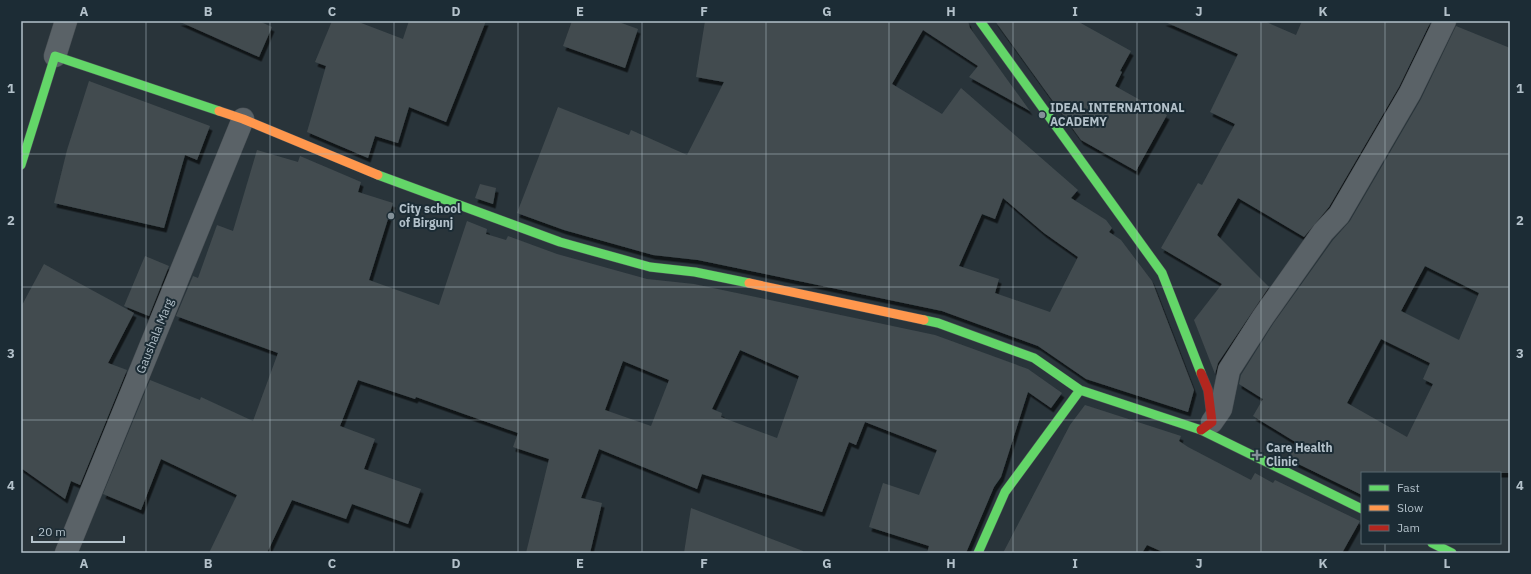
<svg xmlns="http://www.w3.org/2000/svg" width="1531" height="574" font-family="'IBM Plex Sans',sans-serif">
<defs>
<filter id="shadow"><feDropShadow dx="2.5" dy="4.5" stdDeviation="0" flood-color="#0009"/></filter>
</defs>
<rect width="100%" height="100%" fill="#29343a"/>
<path fill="#424b4f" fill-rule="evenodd" filter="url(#shadow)" d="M 178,21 L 259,21 L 272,27 L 259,57 Z
M 332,21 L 356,21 L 403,39 L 409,21 L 486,21 L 446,122 L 409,107 L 398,143 L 375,136 L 368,158 L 307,132 L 326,66 L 315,62 Z
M 572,21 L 616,21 L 638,29 L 625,68 L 563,46 Z
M 705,21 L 968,21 L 970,28 L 1030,111 L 969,77 L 978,66 L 923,30 L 892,84 L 942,114 L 961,88 L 1078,190 L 1071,198 L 1106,220 L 1112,228 L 1109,232 L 1121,240 L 1152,281 L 1194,390 L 1188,412 L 1086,379 L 1038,346 L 942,311 L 698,260 L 653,255 L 564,230 L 517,213 L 558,107 L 629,135 L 631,130 L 687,155 L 724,82 L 696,77 ZM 1003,198 L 1044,233 L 1078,257 L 1050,312 L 995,293 L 999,279 L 959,266 L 982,214 L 995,219 Z
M 995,21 L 1077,21 L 1131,51 L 1120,71 L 1122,72 L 1115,86 L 1167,115 L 1136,171 L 1081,140 Z
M 1163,21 L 1264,21 L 1296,35 L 1302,21 L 1431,21 L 1399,87 L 1329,207 L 1304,237 L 1238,198 L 1217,235 L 1269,287 L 1218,363 L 1215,374 L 1194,320 L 1222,284 L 1161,248 L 1198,183 L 1202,185 L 1235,124 L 1210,112 L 1238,54 Z
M 1456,26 L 1510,48 L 1510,473 L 1362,473 L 1362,495 L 1288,459 L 1297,443 L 1253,416 L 1263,399 L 1239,384 L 1241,375 L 1273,324 L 1333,240 L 1350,221 L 1421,99 ZM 1425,266 L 1479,293 L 1459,340 L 1401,311 ZM 1381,339 L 1430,363 L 1423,379 L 1433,384 L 1407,437 L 1347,403 Z
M 89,81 L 210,126 L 197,160 L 185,155 L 164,228 L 54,203 L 67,150 Z
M 257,150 L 298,162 L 300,156 L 361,182 L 358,192 L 393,203 L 369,280 L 439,305 L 467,221 L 487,229 L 486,234 L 506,240 L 508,236 L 557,254 L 647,279 L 694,284 L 935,335 L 1028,369 L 1062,393 L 1051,408 L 1028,392 L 1001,477 L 994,487 L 966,553 L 927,553 L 929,546 L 869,527 L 883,483 L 919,495 L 937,450 L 865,422 L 856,445 L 849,442 L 822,512 L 702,474 L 697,489 L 599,449 L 581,498 L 602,503 L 590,553 L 526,553 L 549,459 L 513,447 L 518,433 L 416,397 L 415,399 L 358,380 L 340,426 L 375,439 L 364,469 L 421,489 L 408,524 L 352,504 L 346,519 L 292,500 L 267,553 L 209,553 L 237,495 L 161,459 L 141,510 L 103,494 L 150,380 L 200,400 L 201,397 L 253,421 L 278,353 L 176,316 L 193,276 L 198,278 L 217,225 L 233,231 ZM 740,350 L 799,376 L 777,438 L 721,417 L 722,413 L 712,409 ZM 623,361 L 669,380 L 651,426 L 605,410 Z
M 480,184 L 496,188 L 493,204 L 475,198 Z
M 145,256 L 169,266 L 149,316 L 124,306 Z
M 44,264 L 134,313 L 108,363 L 127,370 L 80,485 L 71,481 L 65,499 L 21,468 L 21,307 Z
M 1085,405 L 1181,436 L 1179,441 L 1188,447 L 1251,480 L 1255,473 L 1273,483 L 1275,480 L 1360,521 L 1342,553 L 1165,553 L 1147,545 L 1142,553 L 1003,553 L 1070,425 Z
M 691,508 L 803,551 L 803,553 L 684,553 Z"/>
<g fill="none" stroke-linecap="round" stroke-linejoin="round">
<defs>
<path id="street" d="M 55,56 L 66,21
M 1212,422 L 1221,409 L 1229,370 L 1263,317 L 1323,232 L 1339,215 L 1410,93 L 1445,21
M 66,553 L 243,119"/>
<path id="fast" d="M 980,21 L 1162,273 L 1201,373
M 21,165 L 55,56 L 219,111
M 378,175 L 560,242 L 650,267 L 695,272 L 749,283
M 924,320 L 938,323 L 1034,358 L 1080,390 L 1201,430 L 1362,509
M 1432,543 L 1452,553
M 978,553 L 1005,492 L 1080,390"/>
<path id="slow" d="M 219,111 L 243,119 L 378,175
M 749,283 L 924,320"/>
<path id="jam" d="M 1201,430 L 1212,422 L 1208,390 L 1201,373"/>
</defs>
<use href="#street" stroke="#484f54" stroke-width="23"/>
<use href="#fast" stroke="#484f54" stroke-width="10"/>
<use href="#slow" stroke="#484f54" stroke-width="10"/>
<use href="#jam" stroke="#484f54" stroke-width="10"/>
<use href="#street" stroke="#5a6267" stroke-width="22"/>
<use href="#fast" stroke="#63d668" stroke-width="9"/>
<use href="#slow" stroke="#ff974d" stroke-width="9"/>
<use href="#jam" stroke="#b3261e" stroke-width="9"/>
</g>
<path fill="none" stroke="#b3c1ca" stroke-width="1" stroke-opacity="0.55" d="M 146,21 L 146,553M 270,21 L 270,553M 394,21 L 394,553M 518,21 L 518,553M 642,21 L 642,553M 766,21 L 766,553M 889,21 L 889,553M 1013,21 L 1013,553M 1137,21 L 1137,553M 1261,21 L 1261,553M 1385,21 L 1385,473M 21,154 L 1510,154M 21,287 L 1510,287M 21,420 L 1510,420M 1385,543 L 1385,553"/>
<g fill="#839098" stroke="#1c2c35" stroke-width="1.5">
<circle cx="1042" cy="115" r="4"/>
<circle cx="391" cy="216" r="4"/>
<path d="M1255 449h4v4h4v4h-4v4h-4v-4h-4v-4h4z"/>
</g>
<g text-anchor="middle" stroke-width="4" stroke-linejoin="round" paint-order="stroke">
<g font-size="12" font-weight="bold" fill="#b3c1ca" stroke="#1c2c35" text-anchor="start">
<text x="1050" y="112">IDEAL INTERNATIONAL<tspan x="1050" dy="14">ACADEMY</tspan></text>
<text x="399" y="213">City school<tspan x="399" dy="14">of Birgunj</tspan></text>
<text x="1266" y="452">Care Health<tspan x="1266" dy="14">Clinic</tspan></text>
</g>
<g font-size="12" fill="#b3c1ca" stroke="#1c2c35">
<text transform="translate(155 336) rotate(-68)" y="4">Gaushala Marg</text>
</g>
</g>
<rect width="1531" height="574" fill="none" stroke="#1c2c35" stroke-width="44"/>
<rect x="1361" y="472" width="140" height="72" fill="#1c2c35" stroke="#586871"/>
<rect x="1369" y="485" width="20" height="6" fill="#63d668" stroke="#586871"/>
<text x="1397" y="492" font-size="12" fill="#b3c1ca">Fast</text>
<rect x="1369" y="505" width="20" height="6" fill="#ff974d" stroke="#586871"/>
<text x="1397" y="512" font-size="12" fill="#b3c1ca">Slow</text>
<rect x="1369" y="525" width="20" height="6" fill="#b3261e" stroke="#586871"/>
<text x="1397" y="532" font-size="12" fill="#b3c1ca">Jam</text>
<path d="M32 536v6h92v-6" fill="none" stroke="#b3c1ca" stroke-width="2"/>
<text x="38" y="536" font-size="12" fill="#b3c1ca" stroke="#1c2c35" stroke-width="3" paint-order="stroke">20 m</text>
<rect x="22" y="22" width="1487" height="530" fill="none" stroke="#b3c1ca" stroke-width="1.5"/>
<g font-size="13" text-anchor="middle" font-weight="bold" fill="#b3c1ca">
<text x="84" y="16">A</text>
<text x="208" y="16">B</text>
<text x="332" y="16">C</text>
<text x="456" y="16">D</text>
<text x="580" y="16">E</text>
<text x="704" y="16">F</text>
<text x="827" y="16">G</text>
<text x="951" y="16">H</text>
<text x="1075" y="16">I</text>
<text x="1199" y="16">J</text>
<text x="1323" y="16">K</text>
<text x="1447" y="16">L</text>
<text x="11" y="93">1</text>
<text x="1520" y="93">1</text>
<text x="11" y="225">2</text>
<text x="1520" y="225">2</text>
<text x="11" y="358">3</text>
<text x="1520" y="358">3</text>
<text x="11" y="490">4</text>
<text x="1520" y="490">4</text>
<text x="84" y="568">A</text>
<text x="208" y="568">B</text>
<text x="332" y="568">C</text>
<text x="456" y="568">D</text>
<text x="580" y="568">E</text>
<text x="704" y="568">F</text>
<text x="827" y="568">G</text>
<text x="951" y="568">H</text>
<text x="1075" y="568">I</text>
<text x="1199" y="568">J</text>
<text x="1323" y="568">K</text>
<text x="1447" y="568">L</text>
</g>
</svg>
